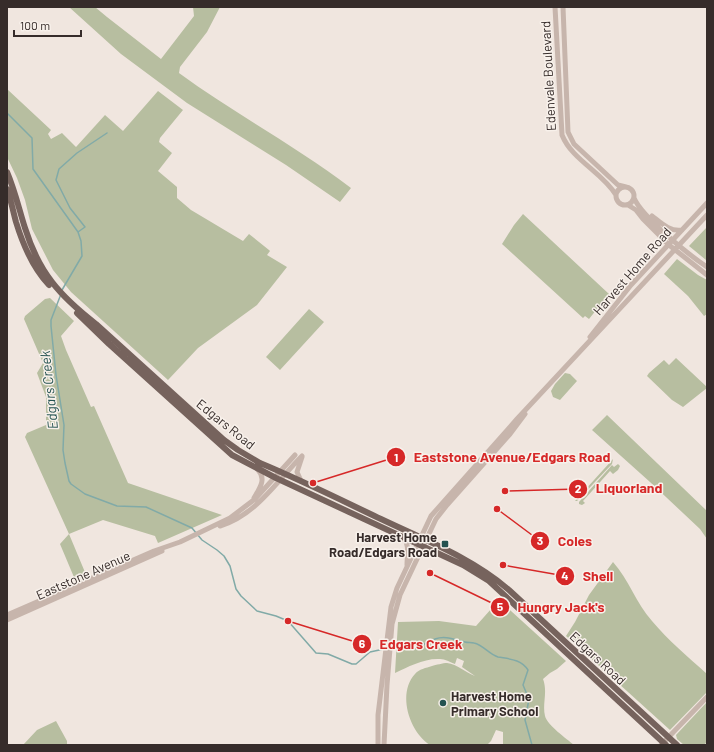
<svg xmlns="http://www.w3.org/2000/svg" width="714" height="752" font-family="Barlow,sans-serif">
<rect width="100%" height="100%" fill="#f0e6df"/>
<path fill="#b7bea0" d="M 69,7 L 95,7 L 107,17 L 161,59 L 194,16 L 193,7 L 220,7 L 207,32 L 180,67 L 179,73 C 235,114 296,146 351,188 L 340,202 L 286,165 L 187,103 L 121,54 Z
M 7,89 L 51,130 L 48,134 L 51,139 L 62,133 L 76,147 L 105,115 L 123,131 L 158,91 L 183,110 L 160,138 L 159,142 L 172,153 L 158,171 L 177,187 L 177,198 L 191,210 L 243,241 L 249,234 L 269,250 L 270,251 L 267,255 L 287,267 L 257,305 L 198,348 L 168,380 L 71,292 L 53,270 L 32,229 L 25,200 L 17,178 L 7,157 Z
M 523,214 L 609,294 L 589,319 L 585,316 L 583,318 L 502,244 L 514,225 Z
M 707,227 L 707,259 L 706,260 L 689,246 Z
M 677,259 L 698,275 L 707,280 L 707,314 L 704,316 L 688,296 L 664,274 Z
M 50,298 L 74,321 L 61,336 L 66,350 L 91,407 L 94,406 L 128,483 L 222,515 L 158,543 L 155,536 L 103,520 L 69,534 L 87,577 L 76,582 L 60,544 L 69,534 L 25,437 L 27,433 L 46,425 L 46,397 L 37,373 L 43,363 L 24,319 L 25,316 L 45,299 Z
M 309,309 L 324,322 L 280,370 L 266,357 Z
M 676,358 L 707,387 L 707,388 L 683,407 L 672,400 L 647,376 L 649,373 L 664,360 L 669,365 Z
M 565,373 L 570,374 L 577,381 L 560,400 L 553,397 L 551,391 L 555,384 Z
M 607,415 L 707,511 L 707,539 L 700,529 L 650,482 L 592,430 Z
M 613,459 L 612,464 L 577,501 L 575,501 Z
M 618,464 L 620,466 L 618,470 L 613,474 L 610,471 L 583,501 L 585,503 L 582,505 L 579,504 L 579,502 L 612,465 L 614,467 Z
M 613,562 C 629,580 636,603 652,621 C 668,640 688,657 707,674 L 707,692 L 670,730 L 566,636 L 575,622 L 589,595 Z
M 499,600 L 566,661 L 557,669 L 550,673 L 543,679 C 548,692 542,704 545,716 C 547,725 567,739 574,745 L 503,745 L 503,732 L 496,730 L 491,741 L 487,745 L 430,745 C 409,732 397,693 415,674 C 419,669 426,668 432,666 C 436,665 443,663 447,663 C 457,664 466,673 475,676 L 462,667 L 464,661 L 457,658 L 455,664 C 450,662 445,659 440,659 C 424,658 408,667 395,673 L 398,622 L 439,621 L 476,626 Z
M 707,702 L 707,742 L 704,745 L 684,745 L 677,739 L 676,735 Z
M 56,721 L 67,741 L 67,745 L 23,745 L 37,730 Z"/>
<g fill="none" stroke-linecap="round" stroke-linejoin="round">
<path stroke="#81aaa7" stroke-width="1.5" d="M 7,113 L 32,138 L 33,169 L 78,232 L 81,241 L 82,256 L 62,290
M 78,232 L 85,227 L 70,208 L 56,180 L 59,169 L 77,153 L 107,133
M 61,294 L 51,320 L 51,326 L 56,375 L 64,425 L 63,450 L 65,463 L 69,481 L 71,484 L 85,494 L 117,506 L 146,507 L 192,528 L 202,540 L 217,550 L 224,556 L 230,566 L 236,589 L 241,596 L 257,611 L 276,616 L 288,621 L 316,653 L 328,654 L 352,664 L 356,664 L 370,652 L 384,649
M 391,647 C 400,646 408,649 416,648 C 423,646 428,641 435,639 C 446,635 455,640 465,642 C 468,643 471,642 474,643 C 483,645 489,654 498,657 C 509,659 521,659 528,670 L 523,685 L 529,699 L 525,720 L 532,745"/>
<path stroke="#c7b5ac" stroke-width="5" d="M 555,7 L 562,135 C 572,160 602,172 616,195
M 563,7 L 568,132 L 574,144 L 618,185 L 626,187
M616 196a9 9 0 1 1 18 0a9 9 0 1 1-18 0Z
M 634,198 C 642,217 689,255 707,267
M 628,205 L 636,210 L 643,219 L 669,245 L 707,275
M 652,216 C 661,223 670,232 682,230
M 590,337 L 631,285 L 707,203
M 301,481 L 297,472 L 302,457
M 254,498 C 259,489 267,479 258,470
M 220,526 C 256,515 276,482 302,456
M 403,537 C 410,545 407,555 407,565
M 7,615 L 154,551 L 180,542 L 230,518 L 255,499 L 295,455
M 7,620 L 162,551
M 378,745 L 378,715 L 391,607 L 397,588 L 431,516 L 517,419 L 707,215
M 384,745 L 387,685 L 392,624 L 400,595 L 436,519 L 447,505 L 510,434 L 525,414
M 661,745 L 707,697"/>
<path stroke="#76635d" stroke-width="6" d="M 7,172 C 15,191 19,209 25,228 C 39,273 60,296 96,324 L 224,440 L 238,450 L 260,463 C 301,480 341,500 381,519 C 425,540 472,558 509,590 L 677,745
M 7,189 C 11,200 13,211 16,222 C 23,245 33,268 49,285
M 77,313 L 109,344 L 232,455 L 276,478 L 463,565 L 489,581 L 666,745"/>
</g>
<g fill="#245351" stroke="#f8f1eb" stroke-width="1.5">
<rect x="441" y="540" width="8" height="8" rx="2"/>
<circle cx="443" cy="703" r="4"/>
</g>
<g text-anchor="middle" stroke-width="3" stroke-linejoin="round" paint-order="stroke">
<g font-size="13" fill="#362c2a" stroke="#f8f1eb">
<text transform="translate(548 76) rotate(-93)" y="5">Edenvale Boulevard</text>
<text transform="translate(632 271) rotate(-49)" y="5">Harvest Home Road</text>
<text transform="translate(226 424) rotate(39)" y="5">Edgars Road</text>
<text transform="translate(83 575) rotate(-24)" y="5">Eaststone Avenue</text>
<text transform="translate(598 658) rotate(43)" y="5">Edgars Road</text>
</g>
<g font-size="13" font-weight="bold" fill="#362c2a" stroke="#f8f1eb" text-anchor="end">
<text x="437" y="542">Harvest Home<tspan x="437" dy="15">Road/Edgars Road</tspan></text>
<text x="451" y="701" text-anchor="start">Harvest Home<tspan x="451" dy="15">Primary School</tspan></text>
</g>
<g font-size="14" font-style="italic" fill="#245351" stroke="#f8f1eb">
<text transform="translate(49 390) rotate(-96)" y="5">Edgars Creek</text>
</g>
</g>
<path fill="none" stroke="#d62828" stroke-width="1.5" d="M313 483L396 457M505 491L578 489M497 509L540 541M503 565L565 576M430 573L500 607M288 621L362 644"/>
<g fill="#d62828" stroke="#f8f1eb" stroke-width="1.5">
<circle cx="313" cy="483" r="4"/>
<circle cx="505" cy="491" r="4"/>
<circle cx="497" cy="509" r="4"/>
<circle cx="503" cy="565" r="4"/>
<circle cx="430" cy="573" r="4"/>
<circle cx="288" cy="621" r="4"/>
<circle cx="396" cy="457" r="10"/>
<circle cx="578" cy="489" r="10"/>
<circle cx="540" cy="541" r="10"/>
<circle cx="565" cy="576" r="10"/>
<circle cx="500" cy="607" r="10"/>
<circle cx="362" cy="644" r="10"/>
</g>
<g font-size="12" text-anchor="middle" font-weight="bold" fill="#fff">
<text x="396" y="462">1</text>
<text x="578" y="493">2</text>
<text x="540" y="545">3</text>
<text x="565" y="580">4</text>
<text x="500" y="611">5</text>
<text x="362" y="648">6</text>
</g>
<g font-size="14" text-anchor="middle" font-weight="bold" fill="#d62828" stroke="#f8f1eb" stroke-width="3" stroke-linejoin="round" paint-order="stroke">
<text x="512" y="462">Eaststone Avenue/Edgars Road</text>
<text x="629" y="493">Liquorland</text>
<text x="575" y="546">Coles</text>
<text x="598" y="581">Shell</text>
<text x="561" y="612">Hungry Jack's</text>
<text x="421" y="649">Edgars Creek</text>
</g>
<rect width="714" height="752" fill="none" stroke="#362c2a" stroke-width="16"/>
<path d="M14 30v6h67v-6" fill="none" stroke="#362c2a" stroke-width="2"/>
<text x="20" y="30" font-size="12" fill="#362c2a" stroke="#f8f1eb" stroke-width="3" paint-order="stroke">100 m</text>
</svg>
